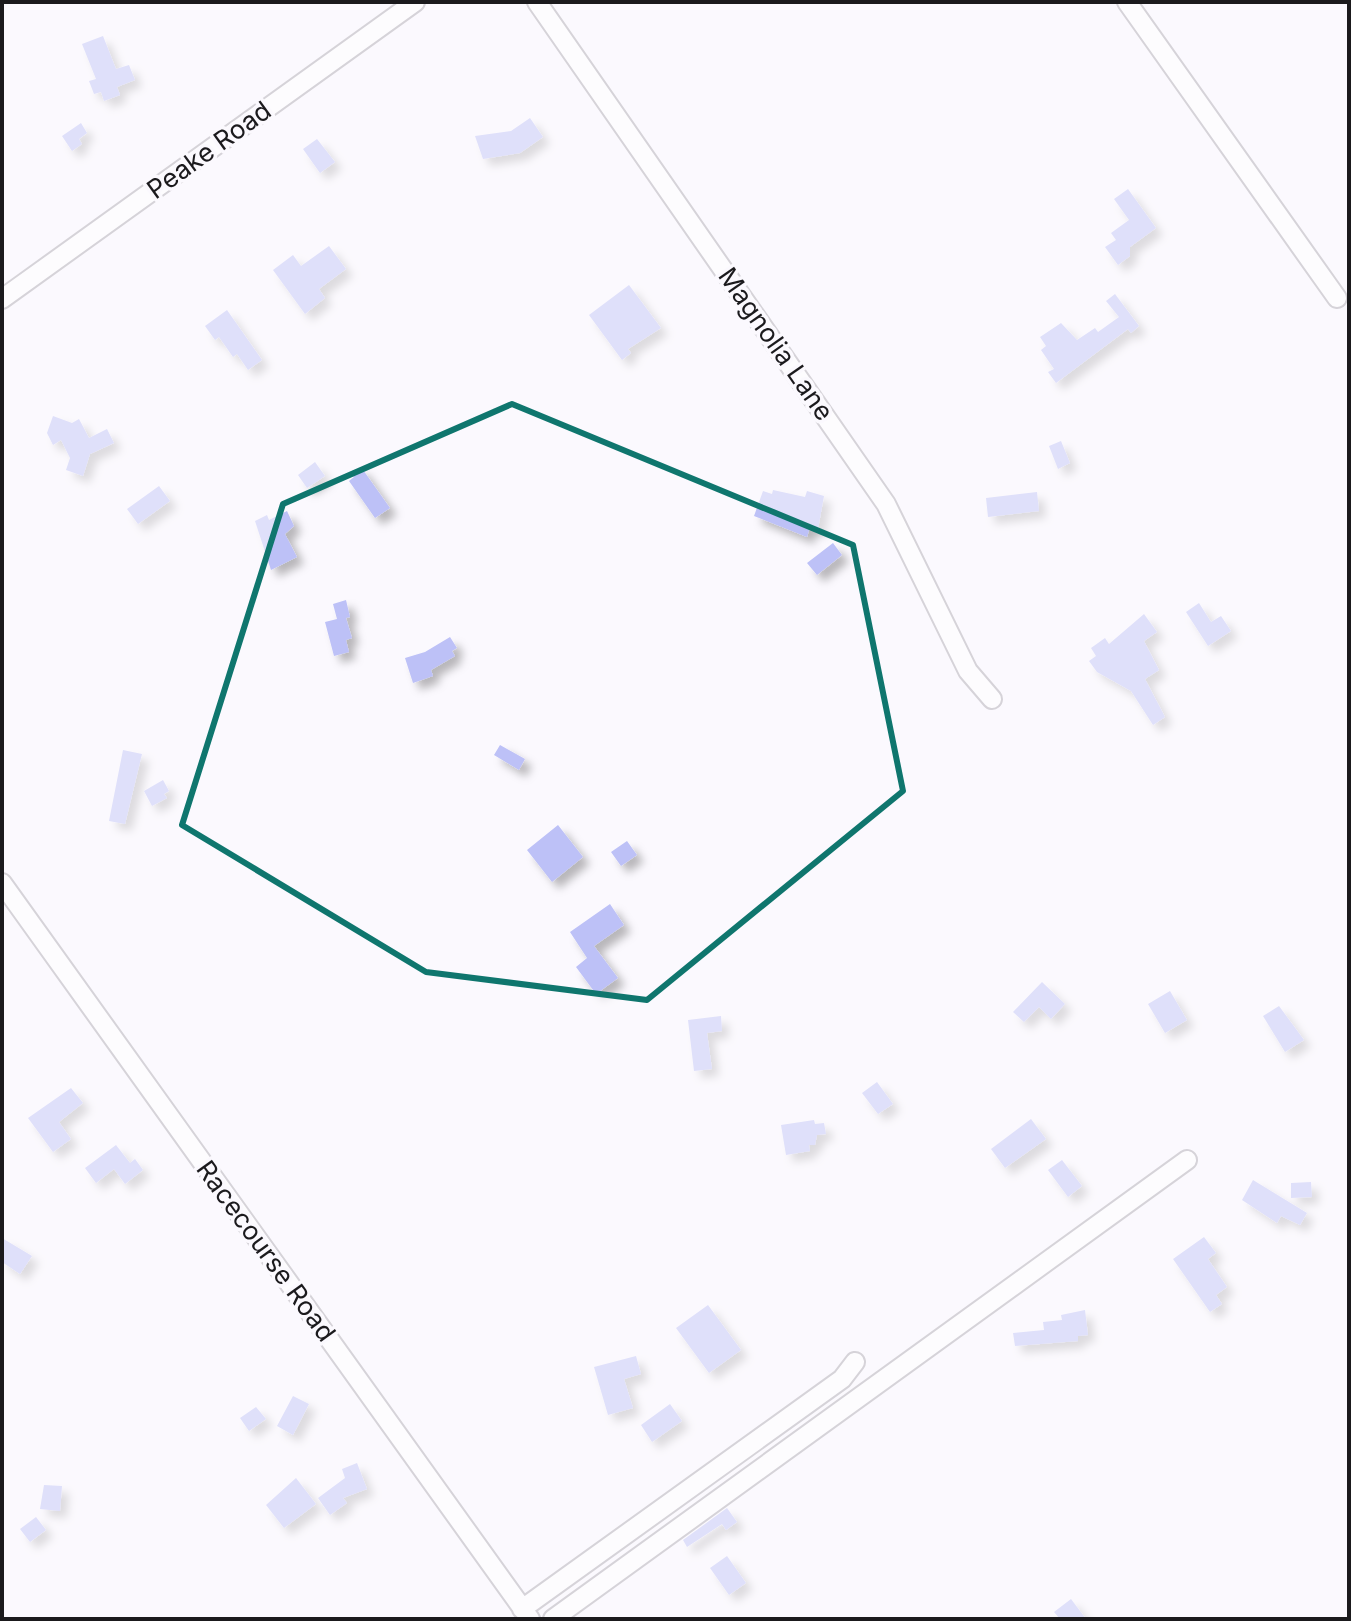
<svg xmlns="http://www.w3.org/2000/svg" width="1351" height="1621" font-family="Inter,sans-serif">
<defs>
<filter id="shadow"><feDropShadow dx="7" dy="7" stdDeviation="4" flood-color="#0004"/></filter>
</defs>
<rect width="100%" height="100%" fill="#fbf9fe"/>
<path fill="#bdc1f7" filter="url(#shadow)" d="M 103,36 L 116,69 L 129,65 L 135,80 L 117,87 L 120,95 L 104,101 L 101,92 L 94,94 L 89,81 L 96,79 L 82,44 Z
M 530,118 L 543,137 L 520,153 L 483,159 L 475,136 L 511,131 Z
M 81,123 L 87,133 L 79,139 L 82,144 L 72,151 L 62,136 Z
M 317,139 L 335,162 L 320,173 L 303,149 Z
M 1128,189 L 1156,228 L 1130,247 L 1130,256 L 1118,265 L 1105,247 L 1116,240 L 1111,233 L 1129,220 L 1114,199 Z
M 329,246 L 346,269 L 319,289 L 325,298 L 305,314 L 273,270 L 293,255 L 301,266 Z
M 629,285 L 661,328 L 628,349 L 631,353 L 622,360 L 589,315 Z
M 1115,294 L 1139,326 L 1131,333 L 1128,329 L 1056,383 L 1048,372 L 1054,369 L 1041,350 L 1046,346 L 1040,337 L 1061,323 L 1077,340 L 1095,328 L 1098,332 L 1119,317 L 1106,301 Z
M 227,310 L 262,360 L 248,370 L 237,354 L 233,357 L 219,337 L 215,340 L 205,326 Z
M 53,416 L 72,423 L 79,419 L 89,438 L 107,429 L 114,443 L 90,454 L 83,476 L 66,470 L 70,458 L 61,440 L 53,445 L 47,433 Z
M 1061,441 L 1070,463 L 1058,469 L 1049,446 Z
M 315,462 L 325,476 L 307,488 L 298,475 Z
M 361,467 L 390,508 L 375,518 L 349,481 L 354,477 L 351,474 Z
M 159,486 L 170,501 L 138,524 L 127,509 Z
M 773,490 L 805,497 L 807,491 L 824,496 L 818,529 L 810,527 L 807,537 L 754,516 L 763,491 L 772,494 Z
M 1037,492 L 1039,511 L 988,517 L 986,498 Z
M 287,511 L 294,526 L 285,534 L 297,557 L 271,570 L 255,521 L 267,515 L 269,520 Z
M 833,543 L 842,555 L 817,575 L 807,563 Z
M 346,600 L 350,617 L 346,618 L 352,638 L 346,640 L 349,652 L 334,656 L 325,622 L 337,619 L 333,604 Z
M 1199,603 L 1211,622 L 1221,616 L 1231,631 L 1208,646 L 1186,612 Z
M 1144,614 L 1157,632 L 1144,641 L 1159,670 L 1145,679 L 1165,717 L 1153,725 L 1131,691 L 1097,672 L 1089,661 L 1096,656 L 1091,648 L 1105,638 L 1109,644 Z
M 450,637 L 457,648 L 452,651 L 455,656 L 431,670 L 433,676 L 413,683 L 405,658 L 425,652 Z
M 500,745 L 525,759 L 519,770 L 494,755 Z
M 123,750 L 142,754 L 125,824 L 109,821 Z
M 163,780 L 169,791 L 164,794 L 167,798 L 152,806 L 144,791 Z
M 558,825 L 583,857 L 552,882 L 527,850 Z
M 627,841 L 637,855 L 621,866 L 611,852 Z
M 610,904 L 624,925 L 594,946 L 618,978 L 596,994 L 576,967 L 587,958 L 570,932 Z
M 1042,982 L 1065,1004 L 1051,1019 L 1039,1007 L 1024,1022 L 1013,1012 Z
M 1170,991 L 1187,1020 L 1165,1033 L 1148,1004 Z
M 1279,1006 L 1304,1040 L 1285,1052 L 1263,1016 Z
M 721,1016 L 722,1031 L 707,1033 L 712,1069 L 694,1071 L 688,1020 Z
M 877,1082 L 893,1104 L 878,1114 L 862,1093 Z
M 71,1088 L 83,1103 L 59,1122 L 71,1139 L 53,1152 L 28,1118 Z
M 1031,1119 L 1046,1139 L 1005,1168 L 991,1149 Z
M 814,1120 L 815,1124 L 824,1123 L 826,1134 L 817,1135 L 815,1145 L 809,1145 L 810,1151 L 786,1155 L 781,1125 Z
M 116,1145 L 130,1163 L 135,1159 L 143,1170 L 125,1184 L 114,1169 L 96,1183 L 85,1168 Z
M 1062,1160 L 1082,1186 L 1068,1197 L 1048,1170 Z
M 1253,1180 L 1307,1213 L 1300,1225 L 1281,1216 L 1277,1223 L 1242,1200 Z
M 1311,1182 L 1312,1197 L 1291,1198 L 1291,1183 Z
M 1204,1237 L 1216,1253 L 1208,1259 L 1227,1287 L 1216,1295 L 1222,1304 L 1210,1312 L 1173,1259 Z
M 2,1238 L 32,1256 L 20,1274 L 2,1262 Z
M 708,1305 L 741,1350 L 709,1373 L 676,1328 Z
M 1085,1310 L 1088,1335 L 1078,1336 L 1078,1341 L 1015,1346 L 1013,1333 L 1044,1330 L 1043,1322 L 1062,1320 L 1061,1315 Z
M 636,1356 L 641,1374 L 624,1379 L 633,1408 L 608,1415 L 594,1367 Z
M 293,1396 L 309,1404 L 293,1435 L 277,1426 Z
M 670,1404 L 682,1421 L 652,1442 L 641,1425 Z
M 256,1407 L 266,1419 L 249,1431 L 240,1418 Z
M 357,1463 L 367,1489 L 343,1498 L 347,1503 L 330,1515 L 318,1498 L 345,1478 L 342,1469 Z
M 296,1478 L 316,1504 L 284,1528 L 266,1505 Z
M 44,1485 L 62,1486 L 60,1511 L 40,1509 Z
M 727,1508 L 737,1522 L 726,1530 L 722,1524 L 687,1547 L 683,1540 Z
M 36,1517 L 46,1530 L 30,1542 L 20,1529 Z
M 727,1556 L 746,1583 L 729,1595 L 710,1568 Z
M 1071,1599 L 1086,1619 L 1060,1619 L 1054,1612 Z"/>
<g fill="none" stroke-linecap="round" stroke-linejoin="round">
<defs>
<path id="minor" d="M 537,2 L 886,504 L 968,671 L 992,699
M 1127,2 L 1337,298
M 2,299 L 415,2
M 2,883 L 530,1619
M 522,1609 L 842,1379 L 855,1362
M 553,1619 L 1187,1160"/>
</defs>
<use href="#minor" stroke="#a8a5ad" stroke-width="22"/>
<use href="#minor" stroke="#fff" stroke-width="18"/>
</g>
<path d="M0 0H1351V1621H0ZM 512,404 L 853,545 L 903,791 L 647,1000 L 426,972 L 182,825 L 283,504 Z" fill="#fbf9fe" fill-opacity=".55" fill-rule="evenodd"/>
<path fill="none" stroke="#0f766e" stroke-width="6" stroke-linejoin="round" d="M 512,404 L 853,545 L 903,791 L 647,1000 L 426,972 L 182,825 L 283,504 Z"/>
<g text-anchor="middle" stroke-width="7" stroke-linejoin="round" paint-order="stroke">
<g font-size="26" fill="#1b1a1d" stroke="#fbf9fe">
<text transform="translate(209 150) rotate(-36)" y="9">Peake Road</text>
<text transform="translate(776 344) rotate(55)" y="9">Magnolia Lane</text>
<text transform="translate(266 1251) rotate(54)" y="9">Racecourse Road</text>
</g>
</g>
<rect width="1351" height="1621" fill="none" stroke="#1b1a1d" stroke-width="8"/>
</svg>
